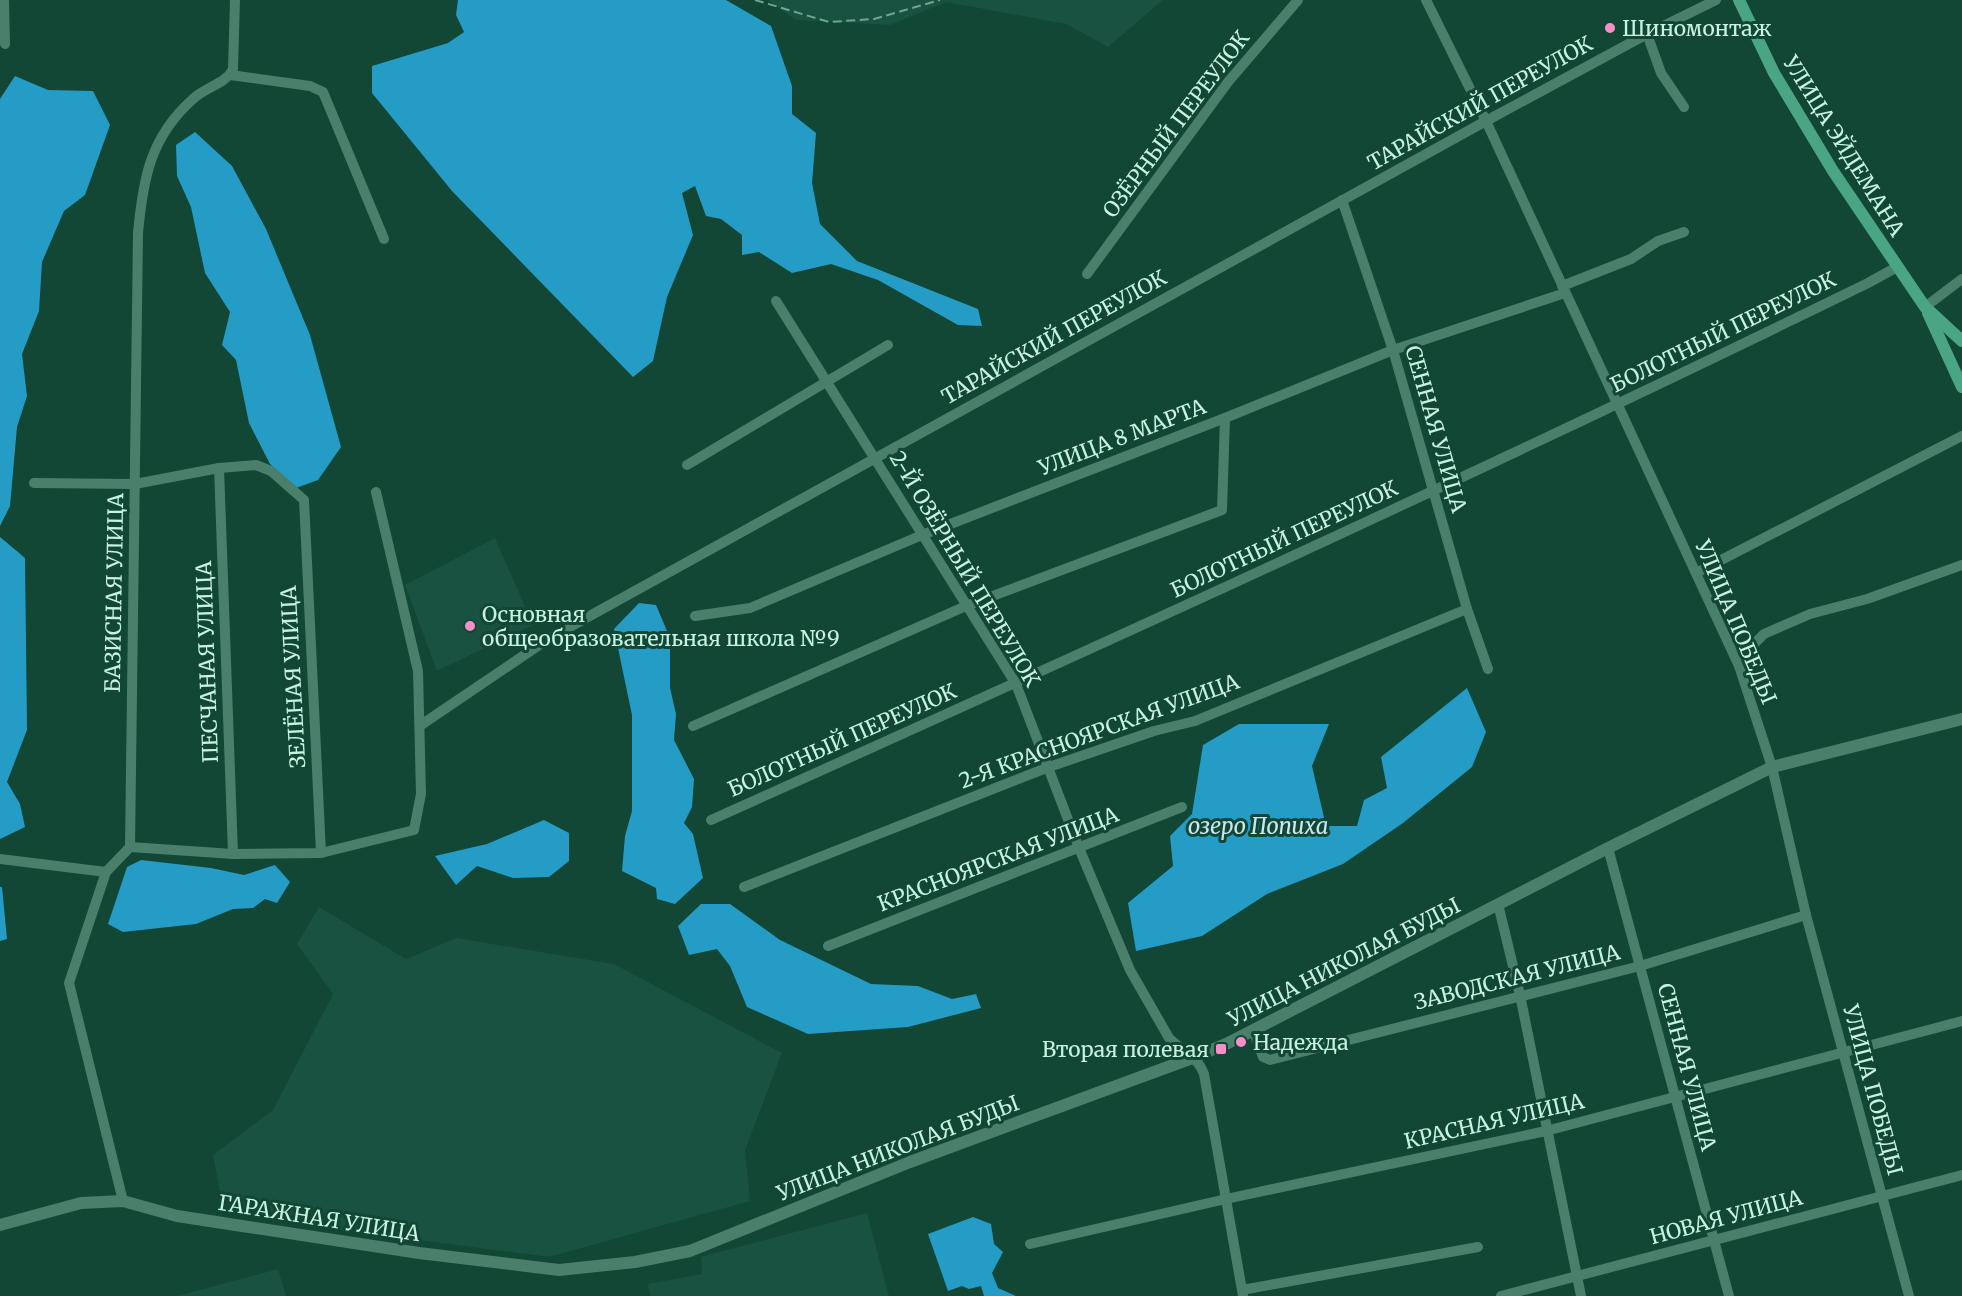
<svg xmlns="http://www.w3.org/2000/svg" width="1962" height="1296" font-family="Merriweather,serif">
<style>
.built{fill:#195240}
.water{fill:#249cc6}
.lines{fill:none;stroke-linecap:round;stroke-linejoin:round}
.minor{stroke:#4a7f6b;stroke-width:10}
.tertiary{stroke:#4a7f6b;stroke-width:12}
.secondary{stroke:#4aa585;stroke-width:12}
.rail{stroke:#72a290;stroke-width:2;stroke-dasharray:9 4.5;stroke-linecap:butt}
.poi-dot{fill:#fa8fc8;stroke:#124635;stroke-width:2}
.labels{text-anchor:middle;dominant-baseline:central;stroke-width:6;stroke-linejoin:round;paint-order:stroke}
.poi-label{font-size:21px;fill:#c8f3e1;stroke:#124635;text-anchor:start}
.street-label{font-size:21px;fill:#c8f3e1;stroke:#124635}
.water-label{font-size:22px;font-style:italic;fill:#cae7f4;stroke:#124635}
</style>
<rect width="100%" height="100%" fill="#124635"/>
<g class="built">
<polygon points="768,0 1163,0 1108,47 1066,24 946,2 890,25 796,20"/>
<polygon points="495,538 533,625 437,671 405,585"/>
<polygon points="319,907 406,959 456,938 614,964 782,1053 745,1150 750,1201 549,1257 275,1221 222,1203 213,1155 273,1110 333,994 297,944"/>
<polygon points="867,1213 889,1296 650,1296 648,1284 702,1274 701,1257"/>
<polygon points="278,1269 286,1296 177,1296"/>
</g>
<g class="water">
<polygon points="458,0 726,0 771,26 792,86 792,114 816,133 812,183 820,224 857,261 978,309 982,326 958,325 878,280 831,264 792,273 759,252 742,255 742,235 721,219 706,216 695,186 682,193 693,235 667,297 653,361 633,377 452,191 372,93 372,66 448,43 464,32 456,15"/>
<polygon points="15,76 48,90 93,91 110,125 85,195 64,211 42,262 39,311 22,354 27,396 17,427 10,506 0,526 0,99"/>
<polygon points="195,132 232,166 266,229 310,335 341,447 318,480 296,488 270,464 249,423 236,360 222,345 230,312 205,273 191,207 177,176 176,145"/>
<polygon points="0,537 25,558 27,730 7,782 20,804 25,827 0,839"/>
<polygon points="639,603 656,605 670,638 670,688 676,714 674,740 694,779 692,807 684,823 693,834 703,878 675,904 657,899 656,888 622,871 625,836 632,811 632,715 614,629"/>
<polygon points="1467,688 1486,732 1472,767 1403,823 1343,864 1267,894 1202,936 1136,951 1128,903 1173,866 1170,836 1192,814 1203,745 1239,724 1329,724 1312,766 1326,826 1357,826 1364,800 1387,788 1381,757"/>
<polygon points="544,820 569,833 569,861 549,877 513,878 477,866 456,885 435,856 487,844"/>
<polygon points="141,860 211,868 244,875 275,865 290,882 277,903 265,899 253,908 233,909 196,924 123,932 108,924 127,867"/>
<polygon points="0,887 2,887 7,939 0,941"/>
<polygon points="701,904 730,904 780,940 871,984 918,986 952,999 976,994 981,1008 908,1027 808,1034 747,1007 730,966 717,949 689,955 678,926"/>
<polygon points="973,1217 991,1224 994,1244 1003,1252 992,1273 998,1288 1016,1296 984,1296 981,1286 969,1289 962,1286 948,1291 928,1234"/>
</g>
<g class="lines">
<g class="minor">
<polyline points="4,0 5,44"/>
<polyline points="1426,0 1486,121 1739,666 1772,767 1806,915 1909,1296"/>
<polyline points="1647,34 1661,73 1684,107"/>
<polyline points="230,75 310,86 323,92 384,239"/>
<polyline points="1342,200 1393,350 1467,609 1488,669"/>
<polyline points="1087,274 1228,82 1298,0"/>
<polyline points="1562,286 1631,259 1658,241 1684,232"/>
<path d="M776 301 1016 684 1079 848 1130 970 1169 1038C1183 1052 1196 1054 1204 1074L1243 1296"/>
<polyline points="1925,307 1962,279"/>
<polyline points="687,465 888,345"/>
<polyline points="219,468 233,854"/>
<polyline points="34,483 135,484 219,468 256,465 271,471 304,500 321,853"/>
<polyline points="1696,573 1962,436"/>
<polyline points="695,616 750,608 922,535 1225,418 1393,350 1565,293"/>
<polyline points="1739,666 1750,648 1764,634 1810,614 1867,599 1962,565"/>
<polyline points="421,725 548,639 1486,121 1647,34 1716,0"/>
<polyline points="693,726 966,606 1222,510 1225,418"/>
<path d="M711 820C1099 646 1486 470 1868 283L1897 267"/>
<polyline points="130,847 233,854 321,853 414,830 421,794 418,671 376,492"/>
<polyline points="1608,848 1729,1296"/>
<polyline points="0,859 106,872"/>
<polyline points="744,887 1049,767 1154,731 1195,721 1467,609"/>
<polyline points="1498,904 1520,995 1581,1296"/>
<polyline points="828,946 1182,807"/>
<polyline points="1253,1030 1263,1057 1270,1060 1640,966 1806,915"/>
<path d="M123 1201 69 983 106 872 130 847 138 233C143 179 150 137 193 99 205 87 226 84 233 69L235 0"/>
<polyline points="1030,1244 1226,1199 1546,1131 1962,1021"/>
<polyline points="1242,1290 1478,1247"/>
<polyline points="1501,1296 1962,1175"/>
</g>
<polyline class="tertiary" points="0,1225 81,1203 123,1201 177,1216 419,1253 559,1270 635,1262 690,1251 910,1162 1195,1057 1228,1043 1608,848 1772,767 1962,719"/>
<g class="secondary">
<polyline points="1739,0 1774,73 1833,171 1925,307 1962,341"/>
<polyline points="1928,313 1962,387"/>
</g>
<polyline class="rail" points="755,0 829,22 874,19 940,0"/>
</g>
<g class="poi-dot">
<circle cx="1610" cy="28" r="6"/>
<circle cx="470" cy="626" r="6"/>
<circle cx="1241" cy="1042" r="6"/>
<rect x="1215" y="1043" width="12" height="12" rx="3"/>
</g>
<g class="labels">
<g class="poi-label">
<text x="1622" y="28">Шиномонтаж</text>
<text x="482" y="614">Основная<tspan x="482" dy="24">общеобразовательная школа №9</tspan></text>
<text x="1253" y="1042">Надежда</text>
<text x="1209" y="1049" text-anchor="end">Вторая полевая</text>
</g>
<g class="street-label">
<text transform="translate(1480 103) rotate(-29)">ТАРАЙСКИЙ ПЕРЕУЛОК</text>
<text transform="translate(1176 124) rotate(-53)">ОЗЁРНЫЙ ПЕРЕУЛОК</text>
<text transform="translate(1844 146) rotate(58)">УЛИЦА ЭЙДЕМАНА</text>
<text transform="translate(1723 332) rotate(-26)">БОЛОТНЫЙ ПЕРЕУЛОК</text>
<text transform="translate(1054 337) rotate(-29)">ТАРАЙСКИЙ ПЕРЕУЛОК</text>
<text transform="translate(1436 429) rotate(74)">СЕННАЯ УЛИЦА</text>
<text transform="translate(1122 437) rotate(-21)">УЛИЦА 8 МАРТА</text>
<text transform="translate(1284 539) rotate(-25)">БОЛОТНЫЙ ПЕРЕУЛОК</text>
<text transform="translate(965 569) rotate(59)">2-Й ОЗЁРНЫЙ ПЕРЕУЛОК</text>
<text transform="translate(114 593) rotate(-89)">БАЗИСНАЯ УЛИЦА</text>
<text transform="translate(1736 622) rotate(67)">УЛИЦА ПОБЕДЫ</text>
<text transform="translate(207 662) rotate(-92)">ПЕСЧАНАЯ УЛИЦА</text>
<text transform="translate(293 677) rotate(-93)">ЗЕЛЁНАЯ УЛИЦА</text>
<text transform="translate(1099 731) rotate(-20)">2-Я КРАСНОЯРСКАЯ УЛИЦА</text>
<text transform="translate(842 740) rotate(-24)">БОЛОТНЫЙ ПЕРЕУЛОК</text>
<text transform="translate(998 859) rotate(-21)">КРАСНОЯРСКАЯ УЛИЦА</text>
<text transform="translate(1344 962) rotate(-27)">УЛИЦА НИКОЛАЯ БУДЫ</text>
<text transform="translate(1517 977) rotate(-14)">ЗАВОДСКАЯ УЛИЦА</text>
<text transform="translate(1687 1067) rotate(75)">СЕННАЯ УЛИЦА</text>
<text transform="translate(1873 1090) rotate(75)">УЛИЦА ПОБЕДЫ</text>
<text transform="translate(1494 1121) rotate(-13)">КРАСНАЯ УЛИЦА</text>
<text transform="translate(898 1148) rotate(-21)">УЛИЦА НИКОЛАЯ БУДЫ</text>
<text transform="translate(1726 1217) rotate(-15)">НОВАЯ УЛИЦА</text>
<text transform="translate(319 1218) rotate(9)">ГАРАЖНАЯ УЛИЦА</text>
</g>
<g class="water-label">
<text x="1258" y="826">озеро Попиха</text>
</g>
</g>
</svg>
